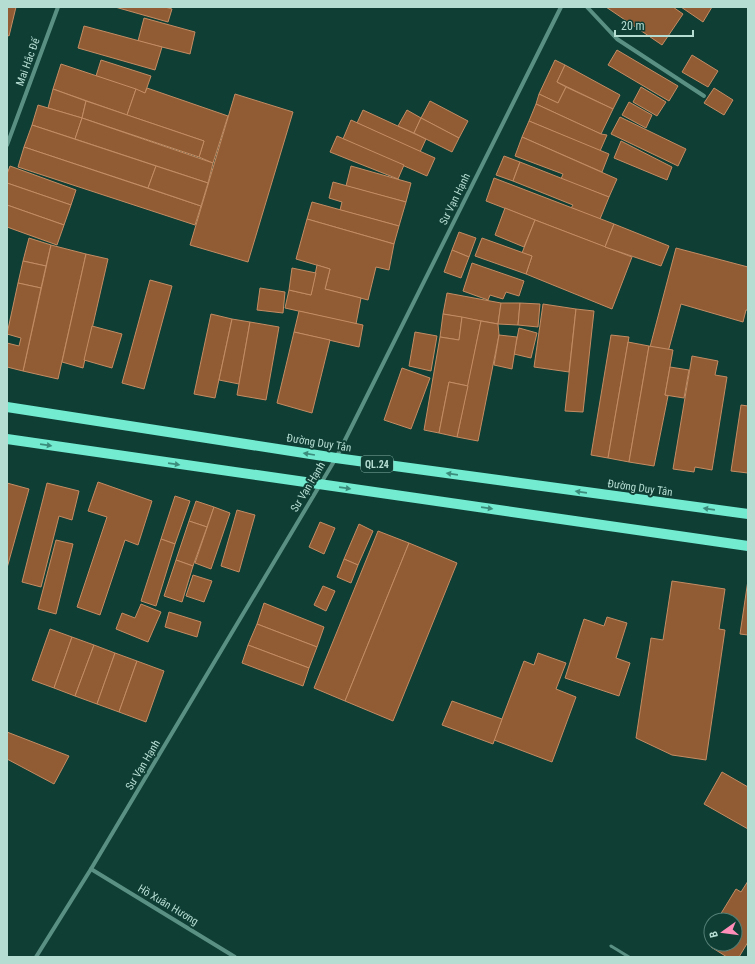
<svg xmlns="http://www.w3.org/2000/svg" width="755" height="964" font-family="'Roboto Condensed',sans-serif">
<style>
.building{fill:#915c34;stroke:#c48c63}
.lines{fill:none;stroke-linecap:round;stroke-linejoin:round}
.lane{stroke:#5a9083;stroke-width:3}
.street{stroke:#5a9083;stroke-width:4}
.primary{stroke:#72ebd0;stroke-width:10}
.oneway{fill:#3c8c7b}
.labels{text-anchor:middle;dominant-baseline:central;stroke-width:4;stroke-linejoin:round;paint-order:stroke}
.shield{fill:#0f3e35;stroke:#84ada3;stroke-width:1}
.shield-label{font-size:10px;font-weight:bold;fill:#b6ddd2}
.street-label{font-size:11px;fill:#b6ddd2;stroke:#0f3e35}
</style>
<rect width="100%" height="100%" fill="#0f3e35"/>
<g class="building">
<polygon points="7,7 16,7 9,36 7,35"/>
<polygon points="115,7 165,7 172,9 168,22"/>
<polygon points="606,7 673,7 683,14 662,45"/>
<polygon points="681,7 712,7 703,22"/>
<polygon points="144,18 195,32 190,54 138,41"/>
<polygon points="84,26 162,47 155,70 78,48"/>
<polygon points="617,50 678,86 669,101 608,65"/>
<polygon points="692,55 718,71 708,87 682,72"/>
<polygon points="101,60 151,76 145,93 96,76"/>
<polygon points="555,60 565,65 557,82 566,87 558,103 539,94"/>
<polygon points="61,64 136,89 127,115 53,89"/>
<polygon points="565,65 620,95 613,109 557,82"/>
<polygon points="566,87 613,109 601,134 536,104 539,94 558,103"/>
<polygon points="641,87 666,102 657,116 633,102"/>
<polygon points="147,88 228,116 213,163 199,157 204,141 127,115 136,89 145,93"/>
<polygon points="714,88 733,100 724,115 704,103"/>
<polygon points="53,89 86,101 82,118 48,108"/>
<polygon points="235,94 293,112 248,262 190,245"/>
<polygon points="86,101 204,141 199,157 82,118"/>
<polygon points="430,101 468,121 459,138 421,118"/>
<polygon points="629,102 652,115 646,128 622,115"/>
<polygon points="536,104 601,134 607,135 600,151 529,121"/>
<polygon points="38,105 82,118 75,139 32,125"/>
<polygon points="363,110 426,139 420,152 357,123"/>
<polygon points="407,110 421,118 414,133 398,126"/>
<polygon points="620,117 686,149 678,166 611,134"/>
<polygon points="82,118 213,163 208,183 75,139"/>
<polygon points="421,118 459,138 452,152 414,133"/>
<polygon points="351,120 435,158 427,176 343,139"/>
<polygon points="529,121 609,154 602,172 522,137"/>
<polygon points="32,125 156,166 148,188 24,147"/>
<polygon points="337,136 404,165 398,179 330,152"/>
<polygon points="522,137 617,179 609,197 561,179 563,174 515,156"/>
<polygon points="621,141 672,167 667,180 614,158"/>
<polygon points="24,147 201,206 195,225 18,167"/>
<polygon points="504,156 520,162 513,181 496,175"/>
<polygon points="520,162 609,197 600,219 571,208 573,205 513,181"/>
<polygon points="10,166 76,190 71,205 7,183 7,174"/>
<polygon points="156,166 208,183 201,206 148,188"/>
<polygon points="351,166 411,183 406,202 346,186"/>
<polygon points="494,178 614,224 605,247 486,201"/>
<polygon points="333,182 406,202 399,226 340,210 342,202 329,198"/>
<polygon points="7,183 71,205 64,225 7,205"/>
<polygon points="312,202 399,226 394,244 307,219"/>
<polygon points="7,205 64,225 57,245 7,227"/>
<polygon points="505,208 535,220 524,247 495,235"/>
<polygon points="307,219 394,244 389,270 376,267 368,300 325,289 330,269 296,259"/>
<polygon points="535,220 632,257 612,309 526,274 532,256 522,253"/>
<polygon points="614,224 669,246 661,266 605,247"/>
<polygon points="459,232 476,238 469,257 452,250"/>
<polygon points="29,238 51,245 46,266 23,261"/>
<polygon points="482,238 532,256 526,274 475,256"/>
<polygon points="51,245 86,254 58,379 23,371"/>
<polygon points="676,248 748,267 748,310 746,310 743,322 681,304 668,352 650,347"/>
<polygon points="452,250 469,257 461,278 444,272"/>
<polygon points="86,254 108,259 83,368 62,362"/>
<polygon points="23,261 46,266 41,288 18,283"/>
<polygon points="472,263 524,281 519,296 506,292 503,299 490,295 488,300 463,291"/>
<polygon points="317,265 330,269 325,289 361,298 356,324 285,308 289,290 311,295"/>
<polygon points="292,268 316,273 311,295 289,290"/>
<polygon points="150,280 172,286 144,389 122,383"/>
<polygon points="18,283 41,288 23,371 7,367 7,343 19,346 21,338 7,334"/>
<polygon points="260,288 285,292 283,313 257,310"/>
<polygon points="447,293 501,303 498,324 443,314"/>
<polygon points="501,303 520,303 518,325 498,324"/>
<polygon points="520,303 540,304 538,327 518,325"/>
<polygon points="543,304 576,309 569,372 534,367"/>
<polygon points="576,309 594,311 583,412 565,411"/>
<polygon points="299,311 363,325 359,347 294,332"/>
<polygon points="211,314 232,319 215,398 194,394"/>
<polygon points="443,314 462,317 459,340 440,337"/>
<polygon points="462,317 481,321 468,386 449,382 439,433 424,430 440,337 459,340"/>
<polygon points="232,319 250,322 239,384 219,380"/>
<polygon points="481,321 498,324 499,335 478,441 457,437"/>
<polygon points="250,322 279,327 266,400 237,395"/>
<polygon points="92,326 122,334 112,368 84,360"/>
<polygon points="519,328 537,333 531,358 514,354"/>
<polygon points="294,332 330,340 312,413 277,403"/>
<polygon points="415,332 437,336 431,371 409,366"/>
<polygon points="499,335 517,337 512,369 494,365"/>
<polygon points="611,335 629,337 608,458 591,455"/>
<polygon points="628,342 649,346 629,462 608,458"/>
<polygon points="649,346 673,350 665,395 668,396 654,466 629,462"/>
<polygon points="692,356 718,361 715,375 727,377 712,470 695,467 694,472 673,469"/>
<polygon points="670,367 689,370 684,398 665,395"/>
<polygon points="402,368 430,378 411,429 384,420"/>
<polygon points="449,382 468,386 457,437 439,433"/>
<polygon points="741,405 748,406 748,473 731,471"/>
<polygon points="98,482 152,501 138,545 125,540 100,615 77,607 107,517 88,511"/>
<polygon points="7,483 29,489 7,568"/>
<polygon points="47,483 79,491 72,520 59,516 41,587 22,582"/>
<polygon points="175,496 190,501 175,544 161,539"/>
<polygon points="196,501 214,507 207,527 189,521"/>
<polygon points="214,507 230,513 211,569 195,563"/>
<polygon points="237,510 255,515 239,572 221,566"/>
<polygon points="189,521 207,527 193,566 176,560"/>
<polygon points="320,522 335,528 324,554 309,547"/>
<polygon points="359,524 373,531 358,565 344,559"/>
<polygon points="378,531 409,543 345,701 314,688"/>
<polygon points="161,539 175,544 156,606 141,601"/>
<polygon points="56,540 73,544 56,614 38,609"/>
<polygon points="409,543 457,563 393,721 345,701"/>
<polygon points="344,559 358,565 351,583 337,577"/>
<polygon points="176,560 193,566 182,602 164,596"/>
<polygon points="193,575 212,581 204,602 186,596"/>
<polygon points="748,580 748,635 740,634"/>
<polygon points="672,581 725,589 719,629 725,630 706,760 672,755 636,738 651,638 663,640"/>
<polygon points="323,586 335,591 326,611 314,605"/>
<polygon points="264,603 324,627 317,647 257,624"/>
<polygon points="141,604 161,612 148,642 116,629 122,613 135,618"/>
<polygon points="169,612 201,622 197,637 165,627"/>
<polygon points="607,617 627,623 616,658 630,663 619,696 565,678 584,619 604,626"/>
<polygon points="257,624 317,647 309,668 248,645"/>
<polygon points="50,629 72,637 54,688 32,680"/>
<polygon points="72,637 94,645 75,696 54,688"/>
<polygon points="94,645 115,653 97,704 75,696"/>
<polygon points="248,645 309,668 303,686 242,663"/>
<polygon points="115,653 137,661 119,712 97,704"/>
<polygon points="538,653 566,663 556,689 576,697 552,762 494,740 524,661 534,665"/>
<polygon points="137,661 164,671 146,722 119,712"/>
<polygon points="452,701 502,719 493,744 442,725"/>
<polygon points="7,732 69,756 54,784 7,759"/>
<polygon points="722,772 748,787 748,829 704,804"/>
<polygon points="748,881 748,942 739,957 727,957 711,947 713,944 735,944 735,920 717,920 736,889 741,892"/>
</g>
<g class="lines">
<polyline class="lane" points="611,946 629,957"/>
<g class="street">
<polyline points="587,7 617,39 704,96"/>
<polyline points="7,145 58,7"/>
<polyline points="91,869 235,957"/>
<polyline points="36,957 91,869 336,458 561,7"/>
</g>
<g class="primary">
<polyline points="7,407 336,458 748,514"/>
<polyline points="7,439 748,546"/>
</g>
</g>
<defs><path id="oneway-solid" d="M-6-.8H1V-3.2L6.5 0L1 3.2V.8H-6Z"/></defs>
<g class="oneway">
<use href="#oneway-solid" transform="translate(46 445) rotate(8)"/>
<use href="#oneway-solid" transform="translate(309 454) rotate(-171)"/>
<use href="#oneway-solid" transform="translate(174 464) rotate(8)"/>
<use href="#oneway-solid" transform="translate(452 474) rotate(-172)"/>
<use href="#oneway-solid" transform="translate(345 488) rotate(8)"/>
<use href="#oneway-solid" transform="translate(581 492) rotate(-172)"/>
<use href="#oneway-solid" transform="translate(487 508) rotate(8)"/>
<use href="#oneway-solid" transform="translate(709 509) rotate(-172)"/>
</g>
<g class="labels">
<rect class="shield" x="361" y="456" width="32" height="16" rx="3"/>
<g class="shield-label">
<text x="377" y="464">QL.24</text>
</g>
<g class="street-label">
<text transform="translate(28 62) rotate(-70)">Mai Hắc Đế</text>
<text transform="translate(455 199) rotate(-64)">Sư Vạn Hạnh</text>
<text transform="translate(319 443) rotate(9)">Đường Duy Tân</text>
<text transform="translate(308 487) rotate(-59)">Sư Vạn Hạnh</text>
<text transform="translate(640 488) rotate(8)">Đường Duy Tân</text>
<text transform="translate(143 765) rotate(-59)">Sư Vạn Hạnh</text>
<text transform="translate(168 905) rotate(31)">Hồ Xuân Hương</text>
</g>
</g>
<rect width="755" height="964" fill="none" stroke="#b6ddd2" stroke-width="16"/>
<g transform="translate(723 932) rotate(256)"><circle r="19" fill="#0f3e35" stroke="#527e74"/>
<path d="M0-3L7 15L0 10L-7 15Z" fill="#ff8eb9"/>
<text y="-6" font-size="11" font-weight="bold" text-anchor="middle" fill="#b6ddd2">B</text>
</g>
<path d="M615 30v6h78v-6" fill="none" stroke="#b6ddd2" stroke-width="2"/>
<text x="621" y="30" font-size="12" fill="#b6ddd2" stroke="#0f3e35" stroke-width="3" paint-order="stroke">20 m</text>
</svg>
